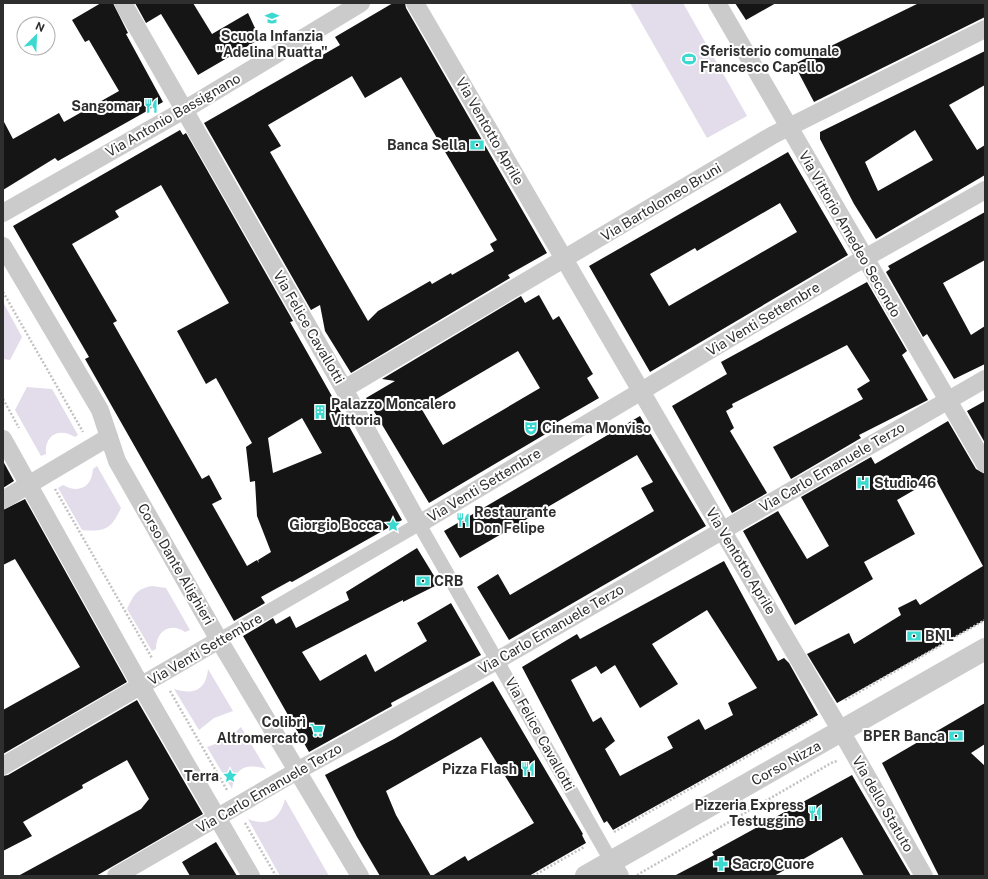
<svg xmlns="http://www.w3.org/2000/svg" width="988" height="879" font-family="'Public Sans',sans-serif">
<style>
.green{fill:#e3dcea}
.building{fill:#151515;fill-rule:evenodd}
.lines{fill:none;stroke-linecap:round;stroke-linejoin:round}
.path{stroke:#c2c2c2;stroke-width:2.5;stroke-dasharray:2 2;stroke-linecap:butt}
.pedestrian{stroke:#cbcbcb;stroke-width:14}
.minor{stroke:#cbcbcb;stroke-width:18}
.tertiary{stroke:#cbcbcb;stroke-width:22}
.labels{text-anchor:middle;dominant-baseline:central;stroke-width:4;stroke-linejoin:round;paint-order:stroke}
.poi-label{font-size:14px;font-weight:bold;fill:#2e2e2e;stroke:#fff;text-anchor:start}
.street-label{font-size:14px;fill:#2e2e2e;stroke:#fff}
</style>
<rect width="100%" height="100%" fill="#fff"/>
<g class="green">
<polygon points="630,3 683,3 747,116 707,138"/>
<polygon points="3,302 22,337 10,360 3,359"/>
<path d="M27 387 52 389 78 435 75 437C59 427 44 435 46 454L41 456 15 410Z"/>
<path d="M97 466 121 508C111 529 106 532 82 530L58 488 63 485C79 494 92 487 93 469Z"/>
<path d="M152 586 166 588 190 630 185 632C170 622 156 631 156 649L152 651 127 609C134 595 136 589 152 586Z"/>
<path d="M208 669 233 711 214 718 199 730 174 689C193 695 206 691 208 669Z"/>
<path d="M241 727 266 769C246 763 235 767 232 789L207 747 226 740Z"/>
<path d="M285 799 329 876H280L248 819C268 827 280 819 285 799Z"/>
</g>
<g class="building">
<polygon points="101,3 113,3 128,33 126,34 163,102 58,161 55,158 3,190 3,120 13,139 59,113 64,122 119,91 89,40 85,42 72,20"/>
<polygon points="135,3 193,3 212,34 248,13 260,39 198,75 161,14 146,23"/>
<path d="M393 3H405L406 8 547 253 508 275 510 278 351 373 325 331 320 305 311 310 204 123 340 45 335 37ZM352 76 365 98 401 77 497 240 490 244 494 251 452 275 451 273 432 284 430 281 378 311 368 321 270 152 281 146 268 125Z"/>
<polygon points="735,3 776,3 746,20"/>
<polygon points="919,3 985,3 985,17 814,102 794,64"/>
<path d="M985 51V85L949 105 977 150 985 145V175L876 239 854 204 820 139V132ZM915 130 933 160 878 191 865 162Z"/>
<path d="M180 130 183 135 186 133 293 321 290 322 402 520 292 582 290 581 261 597 265 603 234 621 85 359 89 357 13 226ZM161 185 229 303 177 331 206 384 216 378 252 443 246 447 250 482 255 481 257 516 271 552 258 560 259 563 257 560 247 566 212 504 222 499 209 475 202 479 113 323 117 321 72 244 119 217 115 211ZM302 418 322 453 273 473 268 438Z"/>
<path d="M788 152 848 255 650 372 589 266ZM780 203 797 232 669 306 650 274 695 248 697 251Z"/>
<polygon points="985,212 985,260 943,283 971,335 985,326 985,364 954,379 927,334 923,337 886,272 890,269 888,266"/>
<polygon points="867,282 907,351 902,355 928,400 859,435 861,438 791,479 773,447 863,399 857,389 870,381 847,345 732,404 733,407 726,411 734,428 730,431 767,493 732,513 672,406 727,374 721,362"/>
<path d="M539 295 553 320 559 316 593 374 587 378 599 398 547 428 549 432 429 503 366 398 395 381 382 379 521 296 525 303ZM518 351 540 388 443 445 421 408Z"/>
<polygon points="985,401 985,443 967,411"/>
<polygon points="640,416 706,526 509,640 477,587 498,574 510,595 654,511 641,488 653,482 637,455 460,558 444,531"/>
<polygon points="948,421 976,469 985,474 985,620 837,703 807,654 849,633 854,644 901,615 898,608 916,599 920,605 983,566 935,478 897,500 915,534 864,562 873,579 795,625 743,531 778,511 807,559 829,546 801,497 871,457 875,464"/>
<polygon points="3,461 14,481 3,488"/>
<polygon points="25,499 127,682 3,754 3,710 80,667 15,559 3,565 3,510"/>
<polygon points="417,548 439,584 403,602 403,600 302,652 320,681 366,654 375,672 427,641 417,623 451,603 481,655 391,703 392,706 309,752 243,636 273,618 276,624 290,616 296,628 349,600 346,592"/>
<path d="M724 561 778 661 784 658 789 663 818 715 613 830 607 821 604 823 522 667 577 634 580 639ZM707 610 757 688 728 703 733 715 705 730 699 719 667 737 673 748 620 776 605 749 615 741 601 717 593 722 571 680 596 666 601 674 615 665 640 708 678 684 652 644Z"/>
<polygon points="493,681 583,834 582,835 586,843 529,876 432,876 465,856 468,861 534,823 481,737 386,791 396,815 431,876 380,876 357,837 325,775 394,739"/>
<polygon points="137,700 203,814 96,876 18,876 141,809 149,799 127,760 82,785 83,788 23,822 32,836 3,851 3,776 8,775"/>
<polygon points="985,703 985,744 971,753 985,766 985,876 939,876 882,763"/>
<polygon points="852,775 911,876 864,876 842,837 774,876 674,876 714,855 712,852"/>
<polygon points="216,842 237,876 190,876 182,862"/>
</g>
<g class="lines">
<g class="path">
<polyline points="3,292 83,432"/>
<polyline points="3,399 19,428"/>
<polyline points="55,489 152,658"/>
<polyline points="170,691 227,790"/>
<polyline points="845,700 985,620"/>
<polyline points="245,823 276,876"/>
<polyline points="614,832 813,719"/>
<polyline points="637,875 833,762 838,761"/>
<polyline points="533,876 584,847"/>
</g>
<polyline class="pedestrian" points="219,640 419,524 611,861"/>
<g class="minor">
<polyline points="123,3 344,389 419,524 849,267 985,190"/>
<polyline points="415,3 722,530 841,731 924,876"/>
<polyline points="717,3 985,464"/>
<polyline points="3,213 184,110 361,3"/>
<polyline points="3,246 100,410 117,461 219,640 360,876"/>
<polyline points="344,389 773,135 985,29"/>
<polyline points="3,439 141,686 251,876"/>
<polyline points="3,500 109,437"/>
<polyline points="3,766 219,640"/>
<polyline points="611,861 620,876"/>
<polyline points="116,876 297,771 498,660 985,379"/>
</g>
<polyline class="tertiary" points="586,876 985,649"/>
</g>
<defs>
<symbol id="school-bare" viewBox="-9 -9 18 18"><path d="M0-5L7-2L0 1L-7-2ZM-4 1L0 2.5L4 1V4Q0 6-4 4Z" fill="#3bd9d0" stroke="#fff" stroke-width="2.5" paint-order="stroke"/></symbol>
<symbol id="stadium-bare" viewBox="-9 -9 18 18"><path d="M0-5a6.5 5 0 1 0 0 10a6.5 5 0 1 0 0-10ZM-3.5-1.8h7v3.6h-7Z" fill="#3bd9d0" stroke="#fff" stroke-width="2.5" paint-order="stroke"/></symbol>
<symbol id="restaurant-bare" viewBox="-9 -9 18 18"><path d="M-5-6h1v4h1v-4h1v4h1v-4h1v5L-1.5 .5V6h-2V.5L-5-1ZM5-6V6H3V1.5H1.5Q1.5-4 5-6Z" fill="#3bd9d0" stroke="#fff" stroke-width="2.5" paint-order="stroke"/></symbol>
<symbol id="bank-bare" viewBox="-9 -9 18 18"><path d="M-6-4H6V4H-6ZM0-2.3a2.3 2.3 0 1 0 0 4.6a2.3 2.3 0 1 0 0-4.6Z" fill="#3bd9d0" stroke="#fff" stroke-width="2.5" paint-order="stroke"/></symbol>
<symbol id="building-bare" viewBox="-9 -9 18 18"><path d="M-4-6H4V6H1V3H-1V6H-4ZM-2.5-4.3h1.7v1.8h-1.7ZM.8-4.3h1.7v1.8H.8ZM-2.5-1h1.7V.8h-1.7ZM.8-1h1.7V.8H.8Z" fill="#3bd9d0" stroke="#fff" stroke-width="2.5" paint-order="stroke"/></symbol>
<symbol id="theatre-bare" viewBox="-9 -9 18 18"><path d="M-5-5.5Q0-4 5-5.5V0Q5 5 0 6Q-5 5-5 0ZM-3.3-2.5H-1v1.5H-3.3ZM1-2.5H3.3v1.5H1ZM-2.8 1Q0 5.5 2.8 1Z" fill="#3bd9d0" stroke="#fff" stroke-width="2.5" paint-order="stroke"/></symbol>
<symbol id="hospital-bare" viewBox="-9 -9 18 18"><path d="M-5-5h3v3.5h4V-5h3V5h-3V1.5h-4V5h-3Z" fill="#3bd9d0" stroke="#fff" stroke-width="2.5" paint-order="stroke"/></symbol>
<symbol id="sight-bare" viewBox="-9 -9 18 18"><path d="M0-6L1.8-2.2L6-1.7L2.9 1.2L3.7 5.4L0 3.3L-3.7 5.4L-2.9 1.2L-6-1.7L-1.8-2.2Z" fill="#3bd9d0" stroke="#fff" stroke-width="2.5" paint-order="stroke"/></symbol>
<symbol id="supermarket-bare" viewBox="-9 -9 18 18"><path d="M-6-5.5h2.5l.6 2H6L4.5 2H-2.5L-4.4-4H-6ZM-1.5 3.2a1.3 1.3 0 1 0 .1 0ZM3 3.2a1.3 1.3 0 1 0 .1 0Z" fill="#3bd9d0" stroke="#fff" stroke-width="2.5" paint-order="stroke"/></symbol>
<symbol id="pharmacy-bare" viewBox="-9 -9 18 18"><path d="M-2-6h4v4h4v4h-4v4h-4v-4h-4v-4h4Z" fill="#3bd9d0" stroke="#fff" stroke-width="2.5" paint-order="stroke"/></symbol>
</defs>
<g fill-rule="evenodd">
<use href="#school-bare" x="262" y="8" width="20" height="20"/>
<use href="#stadium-bare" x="679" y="49" width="20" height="20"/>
<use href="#restaurant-bare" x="141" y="96" width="20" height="20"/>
<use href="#bank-bare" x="467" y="135" width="20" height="20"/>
<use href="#building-bare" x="310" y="402" width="20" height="20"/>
<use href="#theatre-bare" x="521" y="418" width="20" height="20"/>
<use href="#hospital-bare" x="853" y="473" width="20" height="20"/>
<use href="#restaurant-bare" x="453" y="510" width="20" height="20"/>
<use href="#sight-bare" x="383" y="515" width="20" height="20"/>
<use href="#bank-bare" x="413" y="571" width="20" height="20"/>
<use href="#bank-bare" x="904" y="626" width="20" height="20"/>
<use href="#supermarket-bare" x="307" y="720" width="20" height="20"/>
<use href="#bank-bare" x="946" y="726" width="20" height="20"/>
<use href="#restaurant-bare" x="518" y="759" width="20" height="20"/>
<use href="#sight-bare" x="220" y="766" width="20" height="20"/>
<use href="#restaurant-bare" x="805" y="803" width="20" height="20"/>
<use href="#pharmacy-bare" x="711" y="854" width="20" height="20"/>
</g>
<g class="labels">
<g class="poi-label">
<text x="272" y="36" text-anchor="middle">Scuola Infanzia<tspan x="272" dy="16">"Adelina Ruatta"</tspan></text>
<text x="700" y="51">Sferisterio comunale<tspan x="700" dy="16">Francesco Capello</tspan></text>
<text x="140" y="106" text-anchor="end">Sangomar</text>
<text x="466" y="145" text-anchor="end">Banca Sella</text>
<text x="331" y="404">Palazzo Moncalero<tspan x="331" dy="16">Vittoria</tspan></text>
<text x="542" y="428">Cinema Monviso</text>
<text x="874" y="483">Studio46</text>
<text x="474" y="512">Restaurante<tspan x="474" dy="16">Don Felipe</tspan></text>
<text x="382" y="525" text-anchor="end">Giorgio Bocca</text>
<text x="434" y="581">CRB</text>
<text x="925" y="636">BNL</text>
<text x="306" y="722" text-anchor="end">Colibrì<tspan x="306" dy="16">Altromercato</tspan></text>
<text x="945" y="736" text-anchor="end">BPER Banca</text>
<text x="517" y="769" text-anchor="end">Pizza Flash</text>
<text x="219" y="776" text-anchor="end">Terra</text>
<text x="804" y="805" text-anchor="end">Pizzeria Express<tspan x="804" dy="16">Testuggine</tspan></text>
<text x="732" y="864">Sacro Cuore</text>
</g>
<g class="street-label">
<text transform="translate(173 115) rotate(-30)">Via Antonio Bassignano</text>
<text transform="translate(490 131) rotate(60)">Via Ventotto Aprile</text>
<text transform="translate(661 202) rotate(-31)">Via Bartolomeo Bruni</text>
<text transform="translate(850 234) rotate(60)">Via Vittorio Amedeo Secondo</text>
<text transform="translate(763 319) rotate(-31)">Via Venti Settembre</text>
<text transform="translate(309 327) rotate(60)">Via Felice Cavallotti</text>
<text transform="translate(832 467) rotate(-30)">Via Carlo Emanuele Terzo</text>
<text transform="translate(484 485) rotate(-31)">Via Venti Settembre</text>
<text transform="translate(741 561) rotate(59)">Via Ventotto Aprile</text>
<text transform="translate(176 564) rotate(60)">Corso Dante Alighieri</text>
<text transform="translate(551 629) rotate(-30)">Via Carlo Emanuele Terzo</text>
<text transform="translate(205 649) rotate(-30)">Via Venti Settembre</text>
<text transform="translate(540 734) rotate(61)">Via Felice Cavallotti</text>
<text transform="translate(786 763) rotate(-29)">Corso Nizza</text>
<text transform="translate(269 788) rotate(-30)">Via Carlo Emanuele Terzo</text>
<text transform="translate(883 804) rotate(60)">Via dello Statuto</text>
</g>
</g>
<rect width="988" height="879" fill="none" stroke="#2e2e2e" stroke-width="8"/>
<g transform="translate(36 36) rotate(24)"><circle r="19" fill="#ffffff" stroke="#ababab"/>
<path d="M0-3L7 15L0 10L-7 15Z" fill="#3bd9d0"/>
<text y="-6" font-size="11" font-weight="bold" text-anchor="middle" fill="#2e2e2e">N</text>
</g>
</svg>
